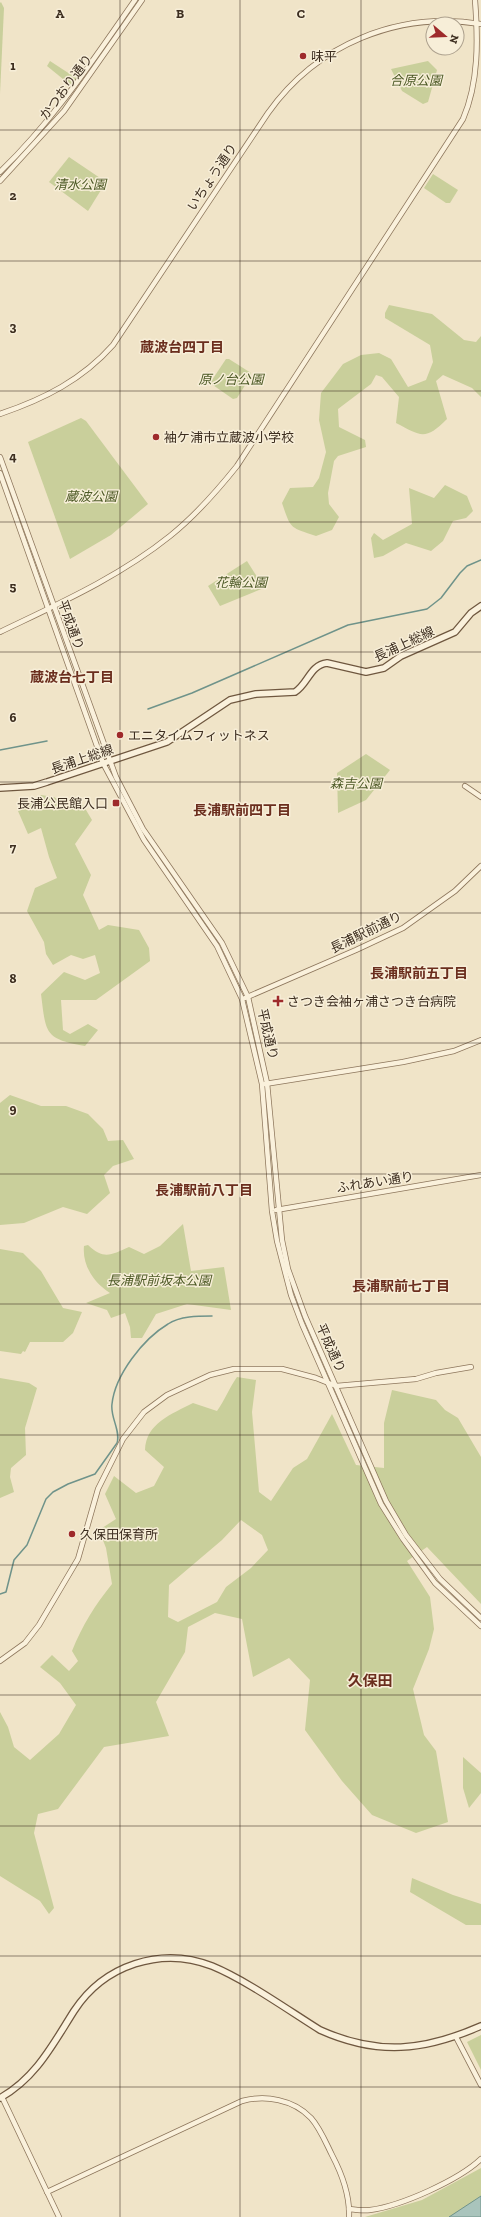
<svg xmlns="http://www.w3.org/2000/svg" width="481" height="2217" font-family="'Zilla Slab','Noto Sans JP',serif">
<style>
.green{fill:#c9cf9b;fill-rule:evenodd}
.water{fill:#a9c4bc;stroke:#6f938a}
.lines{fill:none;stroke-linecap:round;stroke-linejoin:round}
.stream{stroke:#6f938a;stroke-width:1.5}
.tertiary-casing{stroke:#8d765c;stroke-width:6}
.secondary-casing{stroke:#6f573f;stroke-width:8}
.tertiary{stroke:#faf1dc;stroke-width:4.5}
.secondary{stroke:#faf1dc;stroke-width:5.5}
.grid{fill:none;stroke:#3d2e20;stroke-width:1;stroke-opacity:0.55}
.poi-dot{fill:#9e2a2b;stroke:#f7eed8;stroke-width:1.5}
.labels{text-anchor:middle;dominant-baseline:central;stroke-width:3;stroke-linejoin:round;paint-order:stroke}
.poi-label{font-size:13px;fill:#3d2e20;stroke:#f7eed8;text-anchor:start}
.park-label{font-size:13px;font-style:italic;fill:#4d5a26;stroke:#f7eed8}
.street-label{font-size:13px;fill:#3d2e20;stroke:#f7eed8}
.neighbourhood-label{font-size:14px;font-weight:bold;fill:#6b2e1e;stroke:#f7eed8}
.quarter-label{font-size:15px;font-weight:bold;fill:#6b2e1e;stroke:#f7eed8}
.grid-label{font-size:13px;text-anchor:middle;font-weight:bold;fill:#3d2e20;stroke:#f7eed8;stroke-width:3;stroke-linejoin:round;paint-order:stroke}
</style>
<rect width="100%" height="100%" fill="#f0e4c8"/>
<g class="green">
<polygon points="1,2 4,8 0,94 0,3"/>
<polygon points="50,61 79,80 74,88 47,66"/>
<polygon points="428,61 437,70 428,102 423,104 402,91 391,69"/>
<polygon points="69,157 106,182 88,211 49,182"/>
<polygon points="433,174 458,190 450,203 446,203 424,188"/>
<path d="M389 305 432 314 464 340 476 342 481 336V397L472 388 443 375 436 381 447 419C425 441 421 436 396 423L399 397 382 377 376 375 371 384 338 409 339 427 365 440 366 447 338 456 334 461 328 493 329 504 339 517 332 530 316 536C289 527 291 529 282 503L290 488 313 487 319 478 326 452 319 420 321 393 343 364 361 355 379 353 391 359 408 387 426 380 433 362 430 345 385 318V313Z"/>
<polygon points="226,359 229,359 251,373 251,376 237,398 233,399 210,383"/>
<polygon points="81,418 86,421 148,504 111,535 70,559 28,442"/>
<polygon points="445,485 467,496 473,511 466,518 453,521 443,541 431,551 406,543 383,556 374,558 371,538 374,533 383,540 412,524 409,488 434,498"/>
<polygon points="247,561 264,588 220,606 208,586"/>
<polygon points="366,754 390,770 366,800 338,813 337,773"/>
<path d="M41 795 54 797 68 806 73 802 83 805 92 820 75 844 91 875 83 895 99 930 108 925 139 930 149 948 150 961 96 1000H61L63 1030 70 1034 88 1024 98 1030 85 1046C44 1039 46 1033 41 994L64 972 85 980 100 973 95 955 83 959 71 955 53 965 46 954 44 942 27 911 35 888 57 878 49 857 41 828 28 834 18 811Z"/>
<polygon points="10,1095 41,1106 66,1106 88,1114 103,1129 108,1141 123,1140 134,1159 113,1166 104,1175 110,1193 87,1214 63,1207 24,1223 0,1225 0,1103"/>
<path d="M183 1224 191 1271 224 1267 231 1310 187 1304 156 1314 142 1338H131L130 1327 125 1313 111 1318 107 1310 86 1303 110 1293C94 1283 82 1265 84 1246L88 1245C104 1260 111 1255 129 1247L144 1254 160 1246Z"/>
<polygon points="0,1249 23,1253 41,1271 63,1308 82,1312 73,1333 63,1342 30,1342 25,1352 23,1351 21,1354 0,1351"/>
<path d="M237 1377 256 1380 252 1412 259 1492 271 1501 293 1468 307 1459 332 1414 356 1465 384 1468V1423L392 1390 436 1400 445 1410 458 1418 481 1457V1604L427 1547 407 1561 430 1597 434 1629 429 1649 413 1689 424 1735 436 1751 448 1822 416 1833 372 1815 342 1781 305 1730 310 1680 289 1658 253 1677 242 1619 215 1613 188 1627 185 1652 156 1702 169 1736 104 1747 58 1809 38 1814 34 1833 54 1908 49 1914 40 1901 0 1876V1712L8 1727 14 1747 30 1760 59 1734 76 1705 60 1683 40 1667 52 1655 69 1671 78 1661 72 1651C82 1626 95 1605 112 1584L106 1548 99 1530 116 1519 105 1494 114 1476 136 1493 154 1486 164 1467 145 1450C146 1423 172 1414 193 1403L217 1411C225 1400 229 1388 237 1377ZM241 1520 262 1535 268 1550 251 1568 226 1587 217 1602 178 1622 168 1617 169 1585 222 1540Z"/>
<polygon points="0,1378 29,1383 37,1388 25,1428 26,1455 11,1468 10,1477 14,1492 0,1498"/>
<polygon points="463,1757 481,1773 481,1793 469,1808 463,1788"/>
<polygon points="412,1878 453,1895 481,1904 481,1925 466,1925 410,1892"/>
<polygon points="481,2035 481,2070 467,2042"/>
<polygon points="481,2168 481,2217 365,2217 422,2200"/>
</g>
<polygon class="water" points="481,2196 481,2217 449,2217"/>
<g class="lines">
<g class="stream">
<polyline points="148,709 192,693 348,625 427,609 441,598 460,573 467,566 481,560"/>
<polyline points="0,750 47,741"/>
<path d="M0 1594 6 1592 14 1560 27 1545 46 1499 53 1492 68 1484 95 1474 117 1443C121 1431 110 1417 112 1404 115 1375 143 1339 168 1324 180 1316 198 1316 212 1316"/>
</g>
<defs>
<g id="tertiary">
<path d="M0 172C53 121 93 60 135 0"/>
<polyline points="0,181 64,111 142,0"/>
<path d="M0 414C44 399 82 380 113 345L268 113C317 44 398 11 481 24"/>
<polyline points="0,457 116,777 143,829 222,943 248,997 267,1083 282,1240 288,1269 305,1316 386,1501 406,1535 440,1579 481,1618"/>
<polyline points="0,473 103,763 144,840 217,946 242,999 262,1084 272,1211 277,1241 291,1295 302,1324 381,1504 403,1539 435,1583 481,1626"/>
<path d="M0 632C58 604 119 577 170 536 195 516 217 491 237 466L463 119C479 82 478 39 475 0"/>
<polyline points="465,786 481,797"/>
<polyline points="245,998 356,950 403,928 455,891 481,866"/>
<polyline points="265,1084 403,1062 454,1051 481,1040"/>
<polyline points="276,1210 481,1175"/>
<polyline points="0,1661 25,1643 39,1625 78,1559 98,1489 123,1439 144,1412 167,1395 210,1375 234,1369 282,1369 316,1378 336,1386 416,1379 436,1373 471,1367"/>
<polyline points="456,2037 481,2085"/>
<polyline points="2,2097 59,2217"/>
<path d="M47 2192 242 2101C265 2095 293 2099 311 2118 320 2128 326 2143 332 2155 342 2174 350 2196 349 2217"/>
<path d="M349 2209C356 2210 364 2211 370 2210 401 2206 459 2180 481 2159"/>
</g>
<g id="secondary">
<path d="M0 788 34 786 47 782 167 742 230 700 256 694 295 692C308 684 310 665 327 663L366 672 384 668 401 656 455 632 471 613 481 606"/>
<path d="M0 2098C36 2078 53 2044 74 2011 104 1965 161 1946 212 1966 246 1980 288 2010 320 2030 378 2056 424 2051 481 2026"/>
</g>
</defs>
<use href="#tertiary" class="tertiary-casing"/>
<use href="#secondary" class="secondary-casing"/>
<use href="#tertiary" class="tertiary"/>
<use href="#secondary" class="secondary"/>
</g>
<path class="grid" d="M120 0V2217M240 0V2217M361 0V2217M0 130H481M0 261H481M0 391H481M0 522H481M0 652H481M0 782H481M0 913H481M0 1043H481M0 1174H481M0 1304H481M0 1435H481M0 1565H481M0 1695H481M0 1826H481M0 1956H481M0 2087H481"/>
<g class="poi-dot">
<circle cx="303" cy="56" r="4"/>
<circle cx="156" cy="437" r="4"/>
<circle cx="120" cy="735" r="4"/>
<rect x="112" y="799" width="8" height="8" rx="2"/>
<path d="M276 995h4v4h4v4h-4v4h-4v-4h-4v-4h4z"/>
<circle cx="72" cy="1534" r="4"/>
</g>
<g class="labels">
<g class="poi-label">
<text x="311" y="56">味平</text>
<text x="164" y="437">袖ケ浦市立蔵波小学校</text>
<text x="128" y="735">エニタイムフィットネス</text>
<text x="108" y="803" text-anchor="end">長浦公民館入口</text>
<text x="287" y="1001">さつき会袖ヶ浦さつき台病院</text>
<text x="80" y="1534">久保田保育所</text>
</g>
<g class="park-label">
<text x="416" y="80">合原公園</text>
<text x="80" y="184">清水公園</text>
<text x="231" y="379">原ノ台公園</text>
<text x="91" y="496">蔵波公園</text>
<text x="241" y="582">花輪公園</text>
<text x="356" y="783">森吉公園</text>
<text x="159" y="1280">長浦駅前坂本公園</text>
</g>
<g class="street-label">
<text transform="translate(66 87) rotate(-53)">かつおり通り</text>
<text transform="translate(212 177) rotate(-56)">いちょう通り</text>
<text transform="translate(71 625) rotate(70)">平成通り</text>
<text transform="translate(404 644) rotate(-25)">長浦上総線</text>
<text transform="translate(82 759) rotate(-19)">長浦上総線</text>
<text transform="translate(366 932) rotate(-26)">長浦駅前通り</text>
<text transform="translate(268 1034) rotate(77)">平成通り</text>
<text transform="translate(375 1182) rotate(-9)">ふれあい通り</text>
<text transform="translate(331 1348) rotate(66)">平成通り</text>
</g>
<g class="neighbourhood-label">
<text x="182" y="347">蔵波台四丁目</text>
<text x="72" y="677">蔵波台七丁目</text>
<text x="242" y="810">長浦駅前四丁目</text>
<text x="419" y="973">長浦駅前五丁目</text>
<text x="204" y="1190">長浦駅前八丁目</text>
<text x="401" y="1286">長浦駅前七丁目</text>
</g>
<g class="quarter-label">
<text x="370" y="1681">久保田</text>
</g>
</g>
<g class="grid-label">
<text x="60" y="18">A</text>
<text x="180" y="18">B</text>
<text x="301" y="18">C</text>
<text x="13" y="70">1</text>
<text x="13" y="200">2</text>
<text x="13" y="331">3</text>
<text x="13" y="461">4</text>
<text x="13" y="591">5</text>
<text x="13" y="722">6</text>
<text x="13" y="852">7</text>
<text x="13" y="983">8</text>
<text x="13" y="1113">9</text>
</g>
<g transform="translate(445 36) rotate(109)"><circle r="19" fill="#f7eed8" stroke="#ada18e"/>
<path d="M0-3L7 15L0 10L-7 15Z" fill="#9e2a2b"/>
<text y="-6" font-size="11" font-weight="bold" text-anchor="middle" fill="#3d2e20">N</text>
</g>
</svg>
